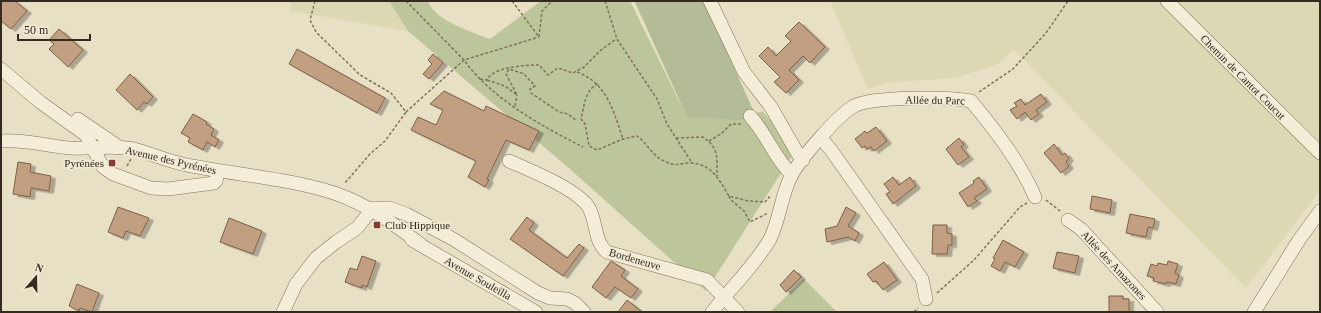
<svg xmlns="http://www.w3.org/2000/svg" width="1321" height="313" font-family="'Times New Roman',serif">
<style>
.farmland{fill:#ddd8b4}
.green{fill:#bdc59b}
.cemetery{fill:#b4bb99}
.building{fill:#c19f80;stroke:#7d5f47;filter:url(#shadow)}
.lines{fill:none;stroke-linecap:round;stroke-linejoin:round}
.minor-casing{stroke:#81725e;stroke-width:14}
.path{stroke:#81725e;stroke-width:1.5;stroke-dasharray:3 2;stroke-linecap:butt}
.minor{stroke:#f4edd7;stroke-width:13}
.poi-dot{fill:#883a35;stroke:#f0ead4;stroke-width:1.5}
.labels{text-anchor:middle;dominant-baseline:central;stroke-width:3.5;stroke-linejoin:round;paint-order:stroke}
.street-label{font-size:11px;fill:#332a20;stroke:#f0ead4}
.poi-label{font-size:11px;fill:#332a20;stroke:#f0ead4;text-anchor:end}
</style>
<defs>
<filter id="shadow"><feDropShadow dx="4.5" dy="2.5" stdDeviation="0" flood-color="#0004"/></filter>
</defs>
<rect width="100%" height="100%" fill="#e8e0c5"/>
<g class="farmland">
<polygon points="291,1 389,1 408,31 290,11"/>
<polygon points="830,1 1320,1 1320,191 1246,288 1013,49 998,64 955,78 885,83 868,89"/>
</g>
<g class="green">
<path d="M389 1H428C435 21 472 32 490 39L541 1H630L687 117 755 114 762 111 797 148 706 291 570 169 408 31Z"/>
<polygon points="804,279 837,312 770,312"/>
</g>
<polygon class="cemetery" points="704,1 755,114 740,120 687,117 635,2"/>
<g class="building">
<polygon points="1,1 15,1 27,11 11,29 1,21"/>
<polygon points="799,22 825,47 810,63 803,56 789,70 799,80 786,93 774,82 780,77 759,56 768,47 776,56 791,41 785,36"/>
<polygon points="59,29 83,50 68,67 49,49 54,44 49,40"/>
<polygon points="297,49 385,98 377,113 289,64"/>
<polygon points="433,54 443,63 429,79 423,74 432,64 428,60"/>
<polygon points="130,74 153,97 147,104 144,102 137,110 116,90"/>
<polygon points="444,91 484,111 486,106 539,131 529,150 506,140 487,179 489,180 485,187 468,177 476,161 411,130 418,117 436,125 443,110 430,104"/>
<polygon points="1041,94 1047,102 1036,110 1039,114 1031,120 1025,112 1017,119 1010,110 1017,106 1014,103 1021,99 1025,105"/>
<polygon points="193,114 207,122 206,124 214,129 211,135 219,140 215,147 207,142 203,150 188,142 190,138 181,133"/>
<polygon points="876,127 887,141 874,151 871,147 867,149 865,146 862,148 855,139 865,131 867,133"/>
<polygon points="959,138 964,145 961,147 969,157 958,165 946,149"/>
<polygon points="1054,144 1062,155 1065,153 1069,158 1066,162 1069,166 1061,173 1044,153"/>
<polygon points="18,162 31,164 30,172 51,176 49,191 31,188 30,197 13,194"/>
<polygon points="893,177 899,185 910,177 916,186 893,204 886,194 890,192 884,184"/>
<polygon points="979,177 987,189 974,198 977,201 968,207 959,193 974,183 973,181"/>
<polygon points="1092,196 1112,200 1110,213 1090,209"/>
<polygon points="118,207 149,218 140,236 126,231 123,238 108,232"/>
<polygon points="846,207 856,213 848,226 859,233 855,241 848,237 827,242 825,229 837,226"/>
<polygon points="1130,214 1155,219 1153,228 1148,227 1146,237 1126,233"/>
<polygon points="527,217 534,223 529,230 567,258 579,244 584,248 563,276 510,239"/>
<polygon points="229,218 262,231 253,254 220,242"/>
<polygon points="933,225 947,225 947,233 952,234 952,245 948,245 947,254 932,254"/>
<polygon points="1003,240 1024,252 1015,267 1005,262 1000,271 991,266 995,259 993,258"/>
<polygon points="1057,252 1079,256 1075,273 1053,268"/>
<polygon points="362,256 376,261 367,287 362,285 362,288 345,282 350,268 357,270"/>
<polygon points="611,261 625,270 621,276 638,289 631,298 615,287 606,298 592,287"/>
<polygon points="1168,261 1178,264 1175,273 1179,275 1176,284 1167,282 1166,284 1153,281 1154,278 1147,276 1151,264 1157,266 1158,263 1167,265"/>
<polygon points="884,262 897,280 883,290 876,281 873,282 867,274"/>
<polygon points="794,270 801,277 786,292 780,285"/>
<polygon points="77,284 99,293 92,312 80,308 79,311 69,306"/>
<polygon points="1109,296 1123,296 1123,299 1129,299 1129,312 1109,312"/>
<polygon points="627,300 642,312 618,312"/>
</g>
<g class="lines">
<defs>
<g id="minor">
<polyline points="710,1 744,72 771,107 798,154 803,160"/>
<polyline points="1167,1 1320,153"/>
<polyline points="1,69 40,102 86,135 103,167 113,174 151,188 168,189 214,183 216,181 218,171"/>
<path d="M750 116C767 134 774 158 792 175"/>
<polyline points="78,119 119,147"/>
<polyline points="821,138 831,150 922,279 926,299"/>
<path d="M1 141C24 139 47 146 70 148 91 149 113 145 134 149 153 154 171 163 192 166 239 175 292 179 337 194 368 205 394 224 420 244"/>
<path d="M509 161C529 170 578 189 589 208 597 222 594 242 607 252L707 280 738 312"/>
<polyline points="1068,220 1081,229 1157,312"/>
<polyline points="412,240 536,312"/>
<polyline points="283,312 296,284 316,258 336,242 357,228 373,208 389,208 406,214 453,239 538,293 550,298 567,299 575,303 584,312"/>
<path d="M712 312C730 289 756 264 770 239 780 219 781 196 791 176 800 159 838 115 854 106 873 96 949 97 971 101 995 130 1020 162 1035 197"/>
<polyline points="1254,312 1299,240 1320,211"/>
</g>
</defs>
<use href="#minor" class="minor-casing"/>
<g class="path">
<polyline points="315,1 310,20 316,32 360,75 391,93 406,112 385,141 370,154 344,184"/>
<polyline points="406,1 464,60 539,37"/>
<polyline points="512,1 539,37"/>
<polyline points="605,1 617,39 657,99 667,124 692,163"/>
<polyline points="539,37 542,11 552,1"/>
<path d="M577 72C607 83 613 110 623 139"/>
<path d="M480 79 487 80C492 67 526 65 539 65L548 75 558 68 573 73 584 67 601 50 616 39"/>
<polyline points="487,80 505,86 517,95 506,74 509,69 524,74 535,86 530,89 531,93 559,112 568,114 577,121"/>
<path d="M598 84C585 89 584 107 581 119L585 124 589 146 597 150 623 139 637 136C646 142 652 155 662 160 678 168 677 163 691 163 712 164 720 181 729 196L748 201 765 202 769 197 770 198"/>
<polyline points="979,92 1013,69 1046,33 1068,1"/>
<polyline points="515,106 517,95"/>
<path d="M406 112 464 60C491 98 541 126 583 147"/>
<path d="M676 138 703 137C719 148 717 157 717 176"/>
<polyline points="709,141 721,134 731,124 741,124"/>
<polyline points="127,166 131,159"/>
<polyline points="729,196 730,199 744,211 750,222 768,213"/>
<polyline points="1046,200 1060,211"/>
<polyline points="937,293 974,260 1020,207 1027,203"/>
<polyline points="914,312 918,308"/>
</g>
<use href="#minor" class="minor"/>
</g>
<g class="poi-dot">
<rect x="108" y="159" width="8" height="8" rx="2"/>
<rect x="373" y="221" width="8" height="8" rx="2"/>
</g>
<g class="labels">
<g class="street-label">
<text transform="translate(1243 77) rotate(45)">Chemin de Cantot Coucut</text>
<text transform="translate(935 100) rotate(1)">Allée du Parc</text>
<text transform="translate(171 160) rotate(13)">Avenue des Pyrénées</text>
<text transform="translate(635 259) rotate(16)">Bordeneuve</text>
<text transform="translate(1114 265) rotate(47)">Allée des Amazones</text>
<text transform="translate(478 278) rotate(30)">Avenue Souleilla</text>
</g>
<g class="poi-label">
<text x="104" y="163">Pyrénées</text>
<text x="385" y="225" text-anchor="start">Club Hippique</text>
</g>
</g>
<rect width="1321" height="313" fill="none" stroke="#332a20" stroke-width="4"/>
<g transform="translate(36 277) rotate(20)" stroke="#f0ead4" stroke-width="3" paint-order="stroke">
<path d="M0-3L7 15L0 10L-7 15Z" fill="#332a20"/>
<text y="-6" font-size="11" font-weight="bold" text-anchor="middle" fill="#332a20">N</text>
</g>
<path d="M18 34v6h72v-6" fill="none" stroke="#332a20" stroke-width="2"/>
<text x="24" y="34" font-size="12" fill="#332a20" stroke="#f0ead4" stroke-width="3" paint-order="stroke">50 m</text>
</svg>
